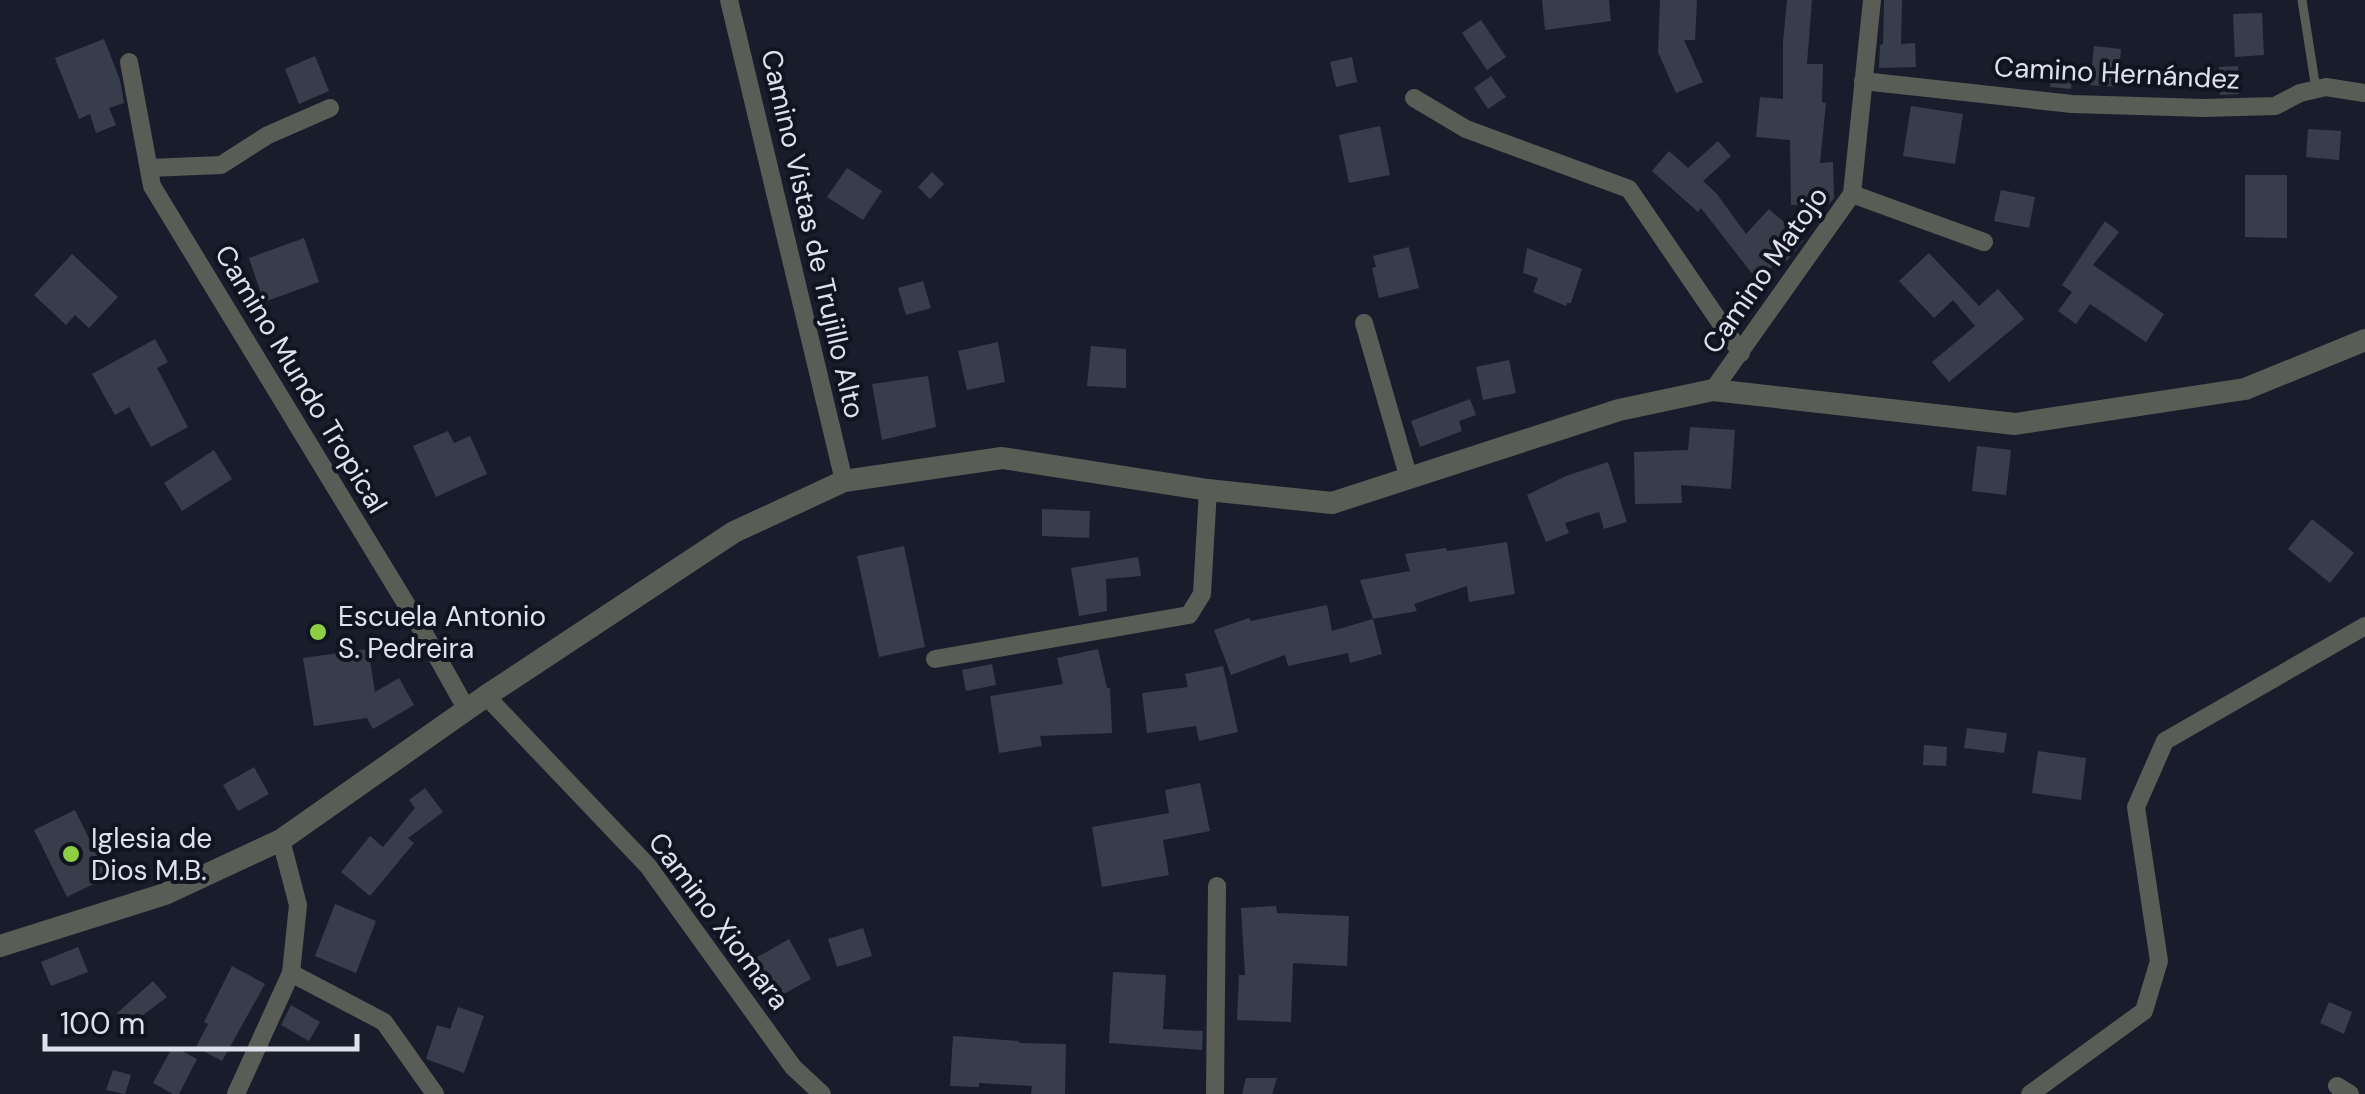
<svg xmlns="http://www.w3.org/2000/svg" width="2365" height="1094" font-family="'DM Sans',sans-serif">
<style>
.building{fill:#383d4c}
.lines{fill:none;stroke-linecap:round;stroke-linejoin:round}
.service{stroke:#595d56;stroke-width:9}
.minor{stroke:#595d56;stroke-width:18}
.tertiary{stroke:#595d56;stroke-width:22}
.poi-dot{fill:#8dce44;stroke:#101421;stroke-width:4}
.labels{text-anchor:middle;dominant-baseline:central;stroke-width:8;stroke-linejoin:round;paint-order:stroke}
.street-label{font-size:28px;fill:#dee1eb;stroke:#101421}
.poi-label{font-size:28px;fill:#dee1eb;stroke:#101421;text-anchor:start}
</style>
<rect width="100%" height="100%" fill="#191d2b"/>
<g class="building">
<polygon points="1542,0 1609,0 1611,21 1545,30"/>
<polygon points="1660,0 1697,0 1695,40 1684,40 1703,82 1676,93 1658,52"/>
<polygon points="1787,0 1812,0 1807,64 1823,64 1822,102 1826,103 1820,163 1833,162 1834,198 1829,204 1791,205 1790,140 1756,137 1760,97 1783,99 1783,42"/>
<polygon points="1884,0 1902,0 1901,44 1915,43 1916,67 1879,68 1880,45 1883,44"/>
<polygon points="2262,13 2264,55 2235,57 2233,14"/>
<polygon points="1481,20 1506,57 1487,70 1462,33"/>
<polygon points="104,39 120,80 124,103 109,108 116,125 96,133 90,114 79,119 55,58"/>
<polygon points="2094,46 2121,49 2118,87 2090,85"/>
<polygon points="315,56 329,91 299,104 285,69"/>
<polygon points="1352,57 1357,82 1336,87 1330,62"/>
<polygon points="2238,66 2239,94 2220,95 2219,67"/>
<polygon points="2051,69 2073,71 2071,89 2050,87"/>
<polygon points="1491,76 1506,97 1488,109 1474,88"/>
<polygon points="1911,106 1963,114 1955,164 1903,156"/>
<polygon points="1380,126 1390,175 1349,183 1339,135"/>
<polygon points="2308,129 2341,131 2339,160 2306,157"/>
<polygon points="1718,141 1731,156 1703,181 1717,194 1746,234 1769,209 1804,240 1787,261 1783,257 1757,280 1701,208 1698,212 1652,171 1669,151 1688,168"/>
<polygon points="847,168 882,191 863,220 827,197"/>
<polygon points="932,172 944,184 930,199 918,187"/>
<polygon points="2245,175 2287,175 2287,238 2245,237"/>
<polygon points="2001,190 2035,197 2029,228 1994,221"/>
<polygon points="2105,221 2119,232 2093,265 2164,314 2146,342 2090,304 2076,324 2058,311 2072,292 2062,285"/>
<polygon points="304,238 319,282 264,302 249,258"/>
<polygon points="1409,247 1419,288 1379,298 1372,268 1376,267 1373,256"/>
<polygon points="1527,248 1582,269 1571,303 1567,303 1566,306 1533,292 1538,278 1523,273"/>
<polygon points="1929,253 1979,306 1998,289 2024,319 1949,382 1932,362 1975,326 1953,300 1934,318 1899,281"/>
<polygon points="72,254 118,297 89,328 75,315 66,325 34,295"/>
<polygon points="923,281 931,308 906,315 898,288"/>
<polygon points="155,339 168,362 157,368 188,427 151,447 129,407 115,415 92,374"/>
<polygon points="998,342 1005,382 967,390 958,351"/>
<polygon points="1091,346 1126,349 1126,388 1087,386"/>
<polygon points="1509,360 1516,393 1483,400 1476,367"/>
<polygon points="928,376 936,427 882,440 872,384"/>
<polygon points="1470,399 1476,415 1459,421 1462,431 1420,447 1411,421"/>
<polygon points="1690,427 1735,430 1731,489 1681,485 1682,503 1635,504 1634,452 1688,450"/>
<polygon points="448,431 454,443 470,436 487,474 436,497 413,446"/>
<polygon points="1977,446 2011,450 2006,495 1972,491"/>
<polygon points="214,450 232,479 182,511 164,483"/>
<polygon points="1608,462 1627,522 1604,529 1599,512 1565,523 1569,533 1546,542 1527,495 1566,476"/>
<polygon points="1042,509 1090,511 1089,538 1042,536"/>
<polygon points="2312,519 2354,553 2330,583 2288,549"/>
<polygon points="1507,542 1515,594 1469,602 1467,586 1414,604 1417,611 1373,619 1360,580 1410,571 1405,554 1446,548 1447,551"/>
<polygon points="904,546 925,647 879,657 857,556"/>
<polygon points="1138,557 1141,576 1106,579 1107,611 1079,616 1071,568"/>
<polygon points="1327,605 1332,631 1373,619 1382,654 1350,663 1348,653 1288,666 1285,655 1231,675 1214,630 1249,618 1251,621"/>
<polygon points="368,649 375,692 399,678 414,705 373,729 367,718 314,726 303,658"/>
<polygon points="1098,649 1107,688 1110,688 1112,733 1040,736 1042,746 999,753 990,696 1063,684 1057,658"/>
<polygon points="992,664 996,685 966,691 962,670"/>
<polygon points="1223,666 1238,732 1199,741 1196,726 1147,733 1142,693 1188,687 1185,674"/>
<polygon points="1967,728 2007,733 2004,753 1964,748"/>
<polygon points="1924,745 1947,747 1946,766 1923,765"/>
<polygon points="2038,751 2086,758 2081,800 2032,793"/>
<polygon points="254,767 269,794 238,811 223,785"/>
<polygon points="1200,783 1210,831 1163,840 1169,875 1102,887 1092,827 1169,813 1165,790"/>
<polygon points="425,788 443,812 408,838 414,843 370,896 341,872 370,836 383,847 415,808 409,800"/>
<polygon points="75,810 108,877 67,897 34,830"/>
<polygon points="335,904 376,921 356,973 315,956"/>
<polygon points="1276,906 1277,913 1349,916 1347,966 1293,963 1291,1022 1237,1020 1239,975 1245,975 1241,908"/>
<polygon points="863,928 872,956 837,967 828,939"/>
<polygon points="789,939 811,979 776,998 754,959"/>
<polygon points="78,947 88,972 51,986 41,962"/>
<polygon points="232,966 265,984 222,1061 196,1047 208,1024 204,1022"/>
<polygon points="1113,972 1166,975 1163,1029 1203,1031 1202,1050 1109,1043"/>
<polygon points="153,981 167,997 127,1027 116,1014"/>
<polygon points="2329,1002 2352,1012 2344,1034 2320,1023"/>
<polygon points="291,1005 320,1022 309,1041 281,1025"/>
<polygon points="458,1007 484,1016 464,1073 426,1059 437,1025 450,1029"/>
<polygon points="953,1036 1019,1041 1019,1043 1066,1044 1065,1094 1031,1094 1032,1086 979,1083 979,1087 950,1086"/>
<polygon points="173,1046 197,1059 179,1094 173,1094 153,1083"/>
<polygon points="113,1070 131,1075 125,1094 106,1090"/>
<polygon points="1246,1078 1277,1078 1272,1094 1242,1094"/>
</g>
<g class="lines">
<polyline class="service" points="2302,0 2316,89"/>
<g class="minor">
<polyline points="729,0 844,481"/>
<polyline points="129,62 152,186 425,635 467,710"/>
<polyline points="1863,81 2072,104 2204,108 2275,106 2300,93 2326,87 2364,93"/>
<polyline points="1414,98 1466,129 1629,189 1741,353"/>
<polyline points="149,168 221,165 268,135 330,108"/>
<polyline points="1852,194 1984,242"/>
<polyline points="1364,323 1409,479"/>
<polyline points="1713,390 1852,194 1872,0"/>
<polyline points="935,659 1189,615 1202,594 1208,490"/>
<polyline points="486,696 648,866 793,1067 822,1094"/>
<polyline points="291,973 384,1022 435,1094"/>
<polyline points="2337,1086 2350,1094"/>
<polyline points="236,1094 291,973 298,905 281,840"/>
<polyline points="1215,1094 1217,886"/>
<polyline points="2030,1094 2144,1011 2159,961 2136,807 2165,741 2365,626"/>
</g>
<polyline class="tertiary" points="0,946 165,894 281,840 486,696 734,532 844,481 1002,458 1208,490 1332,503 1619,410 1713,390 2015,424 2245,389 2365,340"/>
</g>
<g class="poi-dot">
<circle cx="318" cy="632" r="10"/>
<circle cx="71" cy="854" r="10"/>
</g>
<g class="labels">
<g class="street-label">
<text transform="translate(2117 73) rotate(3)">Camino Hernández</text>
<text transform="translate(813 234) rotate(77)">Camino Vistas de Trujillo Alto</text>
<text transform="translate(1765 270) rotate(-55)">Camino Matojo</text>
<text transform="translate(301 379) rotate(59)">Camino Mundo Tropical</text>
<text transform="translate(719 921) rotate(53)">Camino Xiomara</text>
</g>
<g class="poi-label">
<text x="338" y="616">Escuela Antonio<tspan x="338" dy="32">S. Pedreira</tspan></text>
<text x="91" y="838">Iglesia de<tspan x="91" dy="32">Dios M.B.</tspan></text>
</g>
</g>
<path d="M45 1034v15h312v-15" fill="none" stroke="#dee1eb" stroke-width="5"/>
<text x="60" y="1034" font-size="30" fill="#dee1eb" stroke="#101421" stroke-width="8" paint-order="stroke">100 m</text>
</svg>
